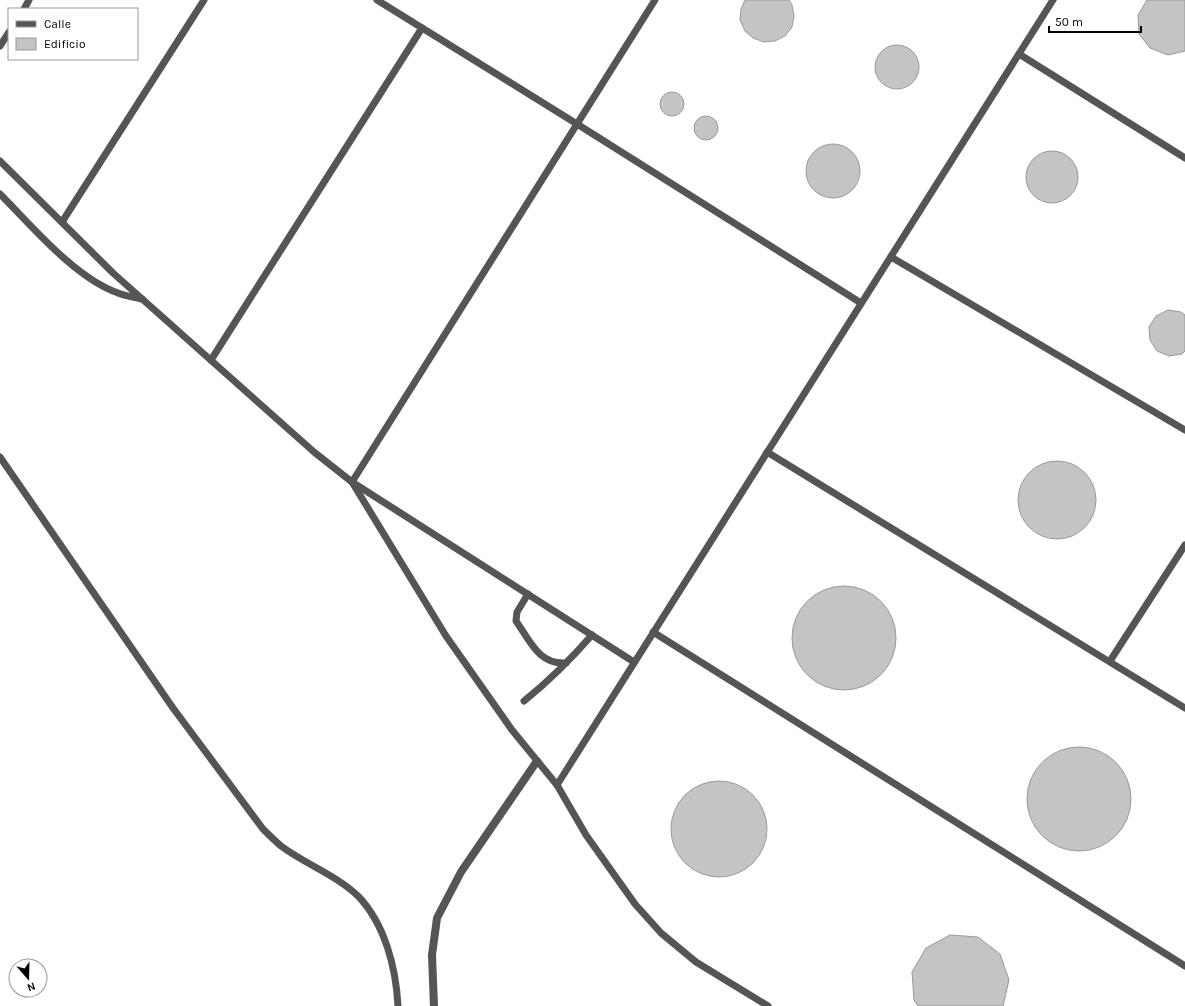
<svg xmlns="http://www.w3.org/2000/svg" width="1185" height="1006" font-family="Karla,sans-serif">
<style>
.building{fill:#c4c4c4;stroke:#999}
.lines{fill:none;stroke-linecap:round;stroke-linejoin:round}
.lane{stroke:#555;stroke-width:7}
.street{stroke:#555;stroke-width:8}
</style>
<rect width="100%" height="100%" fill="#fff"/>
<g class="building">
<polygon points="745,0 789,0 792,5 794,16 792,27 785,36 775,41 764,42 753,38 745,31 740,20 741,9"/>
<polygon points="1147,0 1185,0 1185,51 1168,55 1150,48 1139,34 1138,15"/>
<circle cx="897" cy="67" r="22"/>
<circle cx="672" cy="104" r="12"/>
<circle cx="706" cy="128" r="12"/>
<circle cx="833" cy="171" r="27"/>
<circle cx="1052" cy="177" r="26"/>
<polygon points="1168,310 1181,312 1185,315 1185,351 1182,354 1169,356 1157,351 1150,340 1149,327 1156,316"/>
<circle cx="1057" cy="500" r="39"/>
<circle cx="844" cy="638" r="52"/>
<circle cx="1079" cy="799" r="52"/>
<circle cx="719" cy="829" r="48"/>
<polygon points="950,935 978,937 1000,954 1009,980 1003,1006 918,1006 914,1000 912,972 926,948"/>
</g>
<g class="lines">
<g class="lane">
<polyline points="377,0 577,124 861,303"/>
<polyline points="24,9 29,0"/>
<polyline points="0,46 9,32"/>
<polyline points="1019,54 1185,158"/>
<polyline points="0,161 113,273 314,452 352,482 446,636 512,730 557,785 586,835 635,904 661,933 696,962 768,1006"/>
<path d="M0 194C32 226 75 278 118 293 125 296 134 297 142 299"/>
<polyline points="62,222 204,0"/>
<polyline points="891,257 1185,430"/>
<polyline points="211,360 422,28"/>
<polyline points="767,452 1185,708"/>
<path d="M0 457 173 708 263 829C269 835 275 841 281 846 305 864 336 875 358 896 385 924 396 968 398 1006"/>
<path d="M528 594 517 612 516 621C530 641 539 665 566 663"/>
<polyline points="653,632 1185,966"/>
<polyline points="1110,661 1185,545"/>
<polyline points="634,662 352,482 655,0"/>
<path d="M524 701C549 681 571 659 592 635"/>
<polyline points="557,785 1053,0"/>
</g>
<polyline class="street" points="434,1006 432,955 437,918 461,872 537,761"/>
</g>
<rect x="8" y="8" width="130" height="52" fill="#ffffff" stroke="#999999"/>
<rect x="16" y="21" width="20" height="6" fill="#555555" stroke="#999999"/>
<text x="44" y="28" font-size="12" fill="#000000">Calle</text>
<rect x="16" y="38" width="20" height="12" fill="#c4c4c4" stroke="#999999"/>
<text x="44" y="48" font-size="12" fill="#000000">Edificio</text>
<g transform="translate(28 978) rotate(160)"><circle r="19" fill="#ffffff" stroke="#999999"/>
<path d="M0-3L7 15L0 10L-7 15Z" fill="#000000"/>
<text y="-6" font-size="11" font-weight="bold" text-anchor="middle" fill="#000000">N</text>
</g>
<path d="M1049 26v6h92v-6" fill="none" stroke="#000000" stroke-width="2"/>
<text x="1055" y="26" font-size="12" fill="#000000" stroke="#ffffff" stroke-width="3" paint-order="stroke">50 m</text>
</svg>
